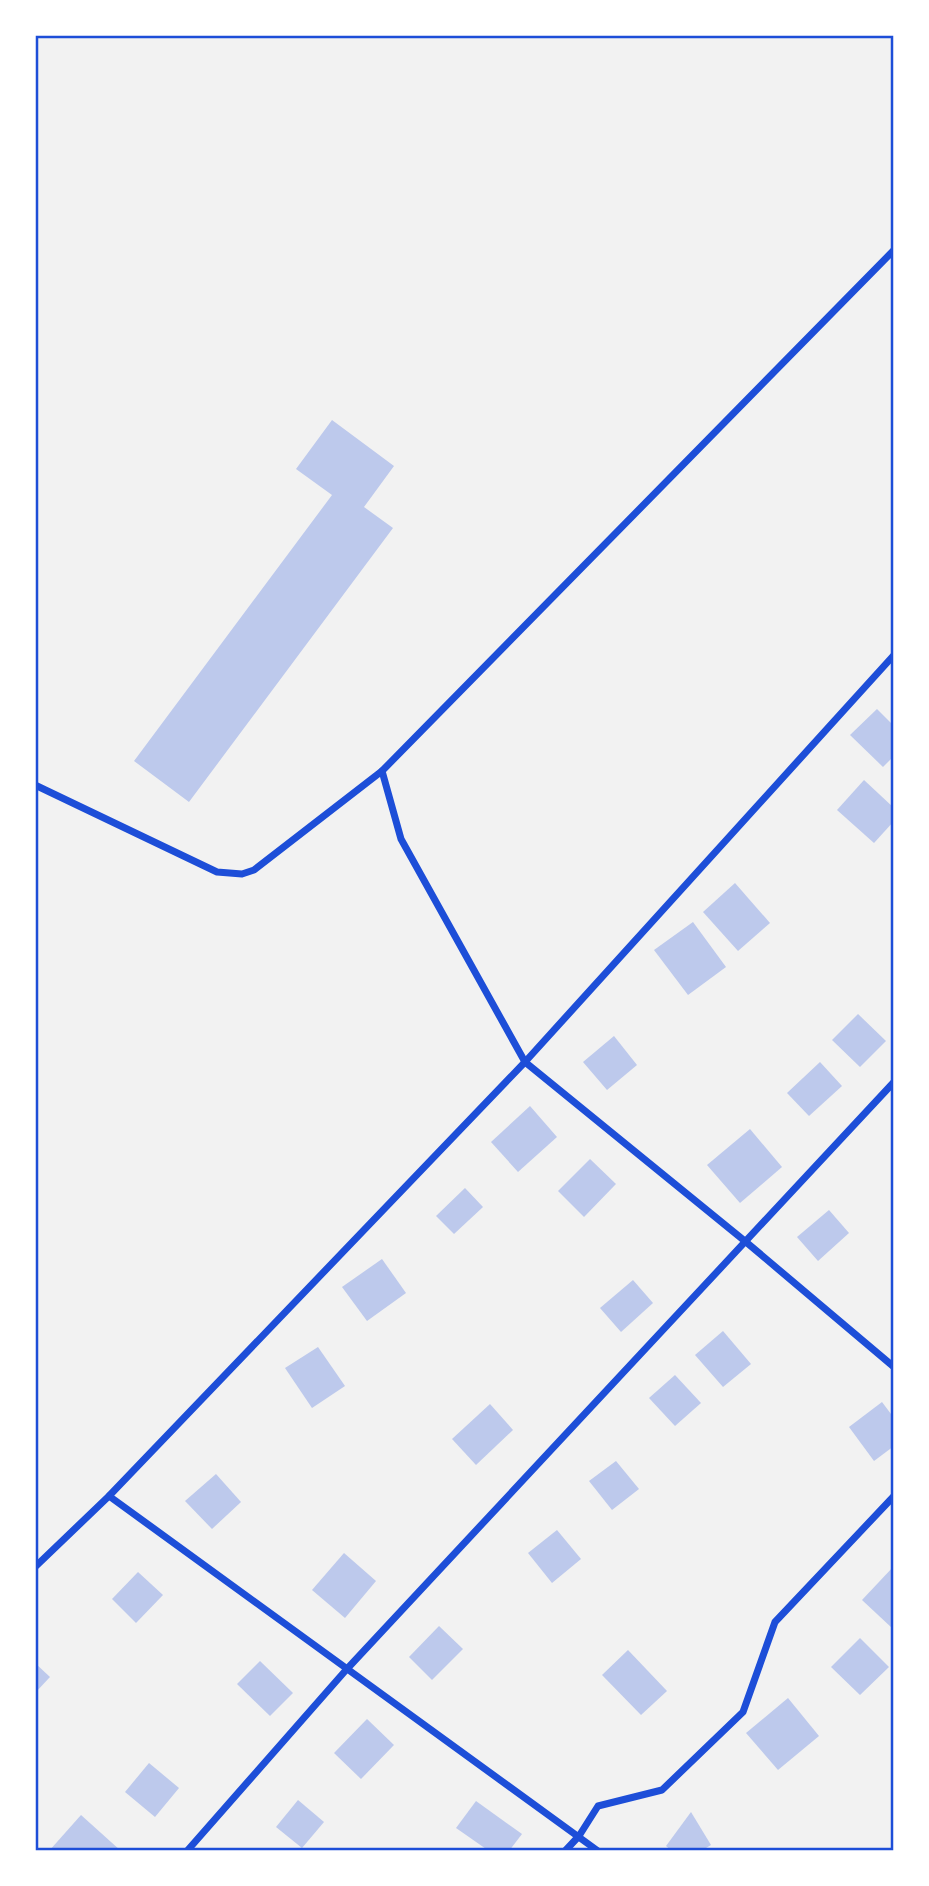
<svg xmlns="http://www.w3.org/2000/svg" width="929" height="1886" font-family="'Nunito Sans',sans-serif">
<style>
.building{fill:#bdc9ec}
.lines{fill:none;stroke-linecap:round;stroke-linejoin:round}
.minor{stroke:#1d4ed8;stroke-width:7}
.neatline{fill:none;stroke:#1d4ed8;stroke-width:2.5}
</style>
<rect width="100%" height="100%" fill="#f2f2f2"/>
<g class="building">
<polygon points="332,420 394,466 364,507 393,528 189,802 134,761 332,495 296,469"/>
<polygon points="877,709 894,726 894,756 883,767 850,735"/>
<polygon points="864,780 894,808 894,821 874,843 837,810"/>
<polygon points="735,883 770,923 738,951 703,912"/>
<polygon points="693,922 726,967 688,995 654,950"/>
<polygon points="858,1014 886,1041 860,1067 832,1040"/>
<polygon points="614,1036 637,1065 607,1090 583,1062"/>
<polygon points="820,1062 842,1086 809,1116 787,1093"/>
<polygon points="530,1106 557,1137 518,1172 491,1142"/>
<polygon points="750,1129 782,1167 740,1203 707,1165"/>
<polygon points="590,1159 616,1184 584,1217 558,1191"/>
<polygon points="465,1188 483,1207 454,1234 436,1216"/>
<polygon points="829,1210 849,1233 818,1261 797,1237"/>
<polygon points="382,1259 406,1293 367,1321 342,1287"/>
<polygon points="633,1280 653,1303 621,1332 600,1308"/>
<polygon points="723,1331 751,1364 723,1387 695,1355"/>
<polygon points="318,1347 345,1386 312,1408 285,1368"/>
<polygon points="675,1375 701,1403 675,1426 649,1398"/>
<polygon points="882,1402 894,1418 894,1446 874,1461 849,1427"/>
<polygon points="490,1404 513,1430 476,1465 452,1439"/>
<polygon points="616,1461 639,1489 612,1510 589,1481"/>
<polygon points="216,1474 241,1502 212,1529 185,1501"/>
<polygon points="557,1530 581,1559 552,1583 528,1553"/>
<polygon points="344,1553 376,1581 345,1618 312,1590"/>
<polygon points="894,1566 894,1626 892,1628 862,1600"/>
<polygon points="138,1572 163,1595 136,1623 112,1599"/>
<polygon points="439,1626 463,1649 432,1680 409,1657"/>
<polygon points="860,1638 889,1667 860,1695 831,1667"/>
<polygon points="628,1650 667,1691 641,1715 602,1675"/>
<polygon points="260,1661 293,1693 270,1716 237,1684"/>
<polygon points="35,1663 50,1677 35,1693"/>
<polygon points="788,1698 819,1736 778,1770 746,1733"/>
<polygon points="367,1719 394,1745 361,1779 334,1753"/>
<polygon points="149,1763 179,1788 155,1817 125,1792"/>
<polygon points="298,1800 324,1822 302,1848 276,1827"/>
<polygon points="476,1801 522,1834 509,1851 489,1851 456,1828"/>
<polygon points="691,1812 711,1845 701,1851 672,1851 666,1846"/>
<polygon points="81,1815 121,1851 49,1851"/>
</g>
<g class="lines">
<g class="minor">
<polyline points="894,250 382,771 401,839 525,1062 746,1242 894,1367"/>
<polyline points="35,785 217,872 242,874 254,870 382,771"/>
<polyline points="109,1496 598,1851"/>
<polyline points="35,1567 109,1496 525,1062 894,655"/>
<polyline points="187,1851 346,1670 894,1082"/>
<polyline points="565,1851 579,1836 598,1806 662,1790 743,1712 775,1622 894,1496"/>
</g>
</g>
<rect width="929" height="1886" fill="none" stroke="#ffffff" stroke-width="74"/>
<rect x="37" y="37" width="855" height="1812" class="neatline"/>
</svg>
